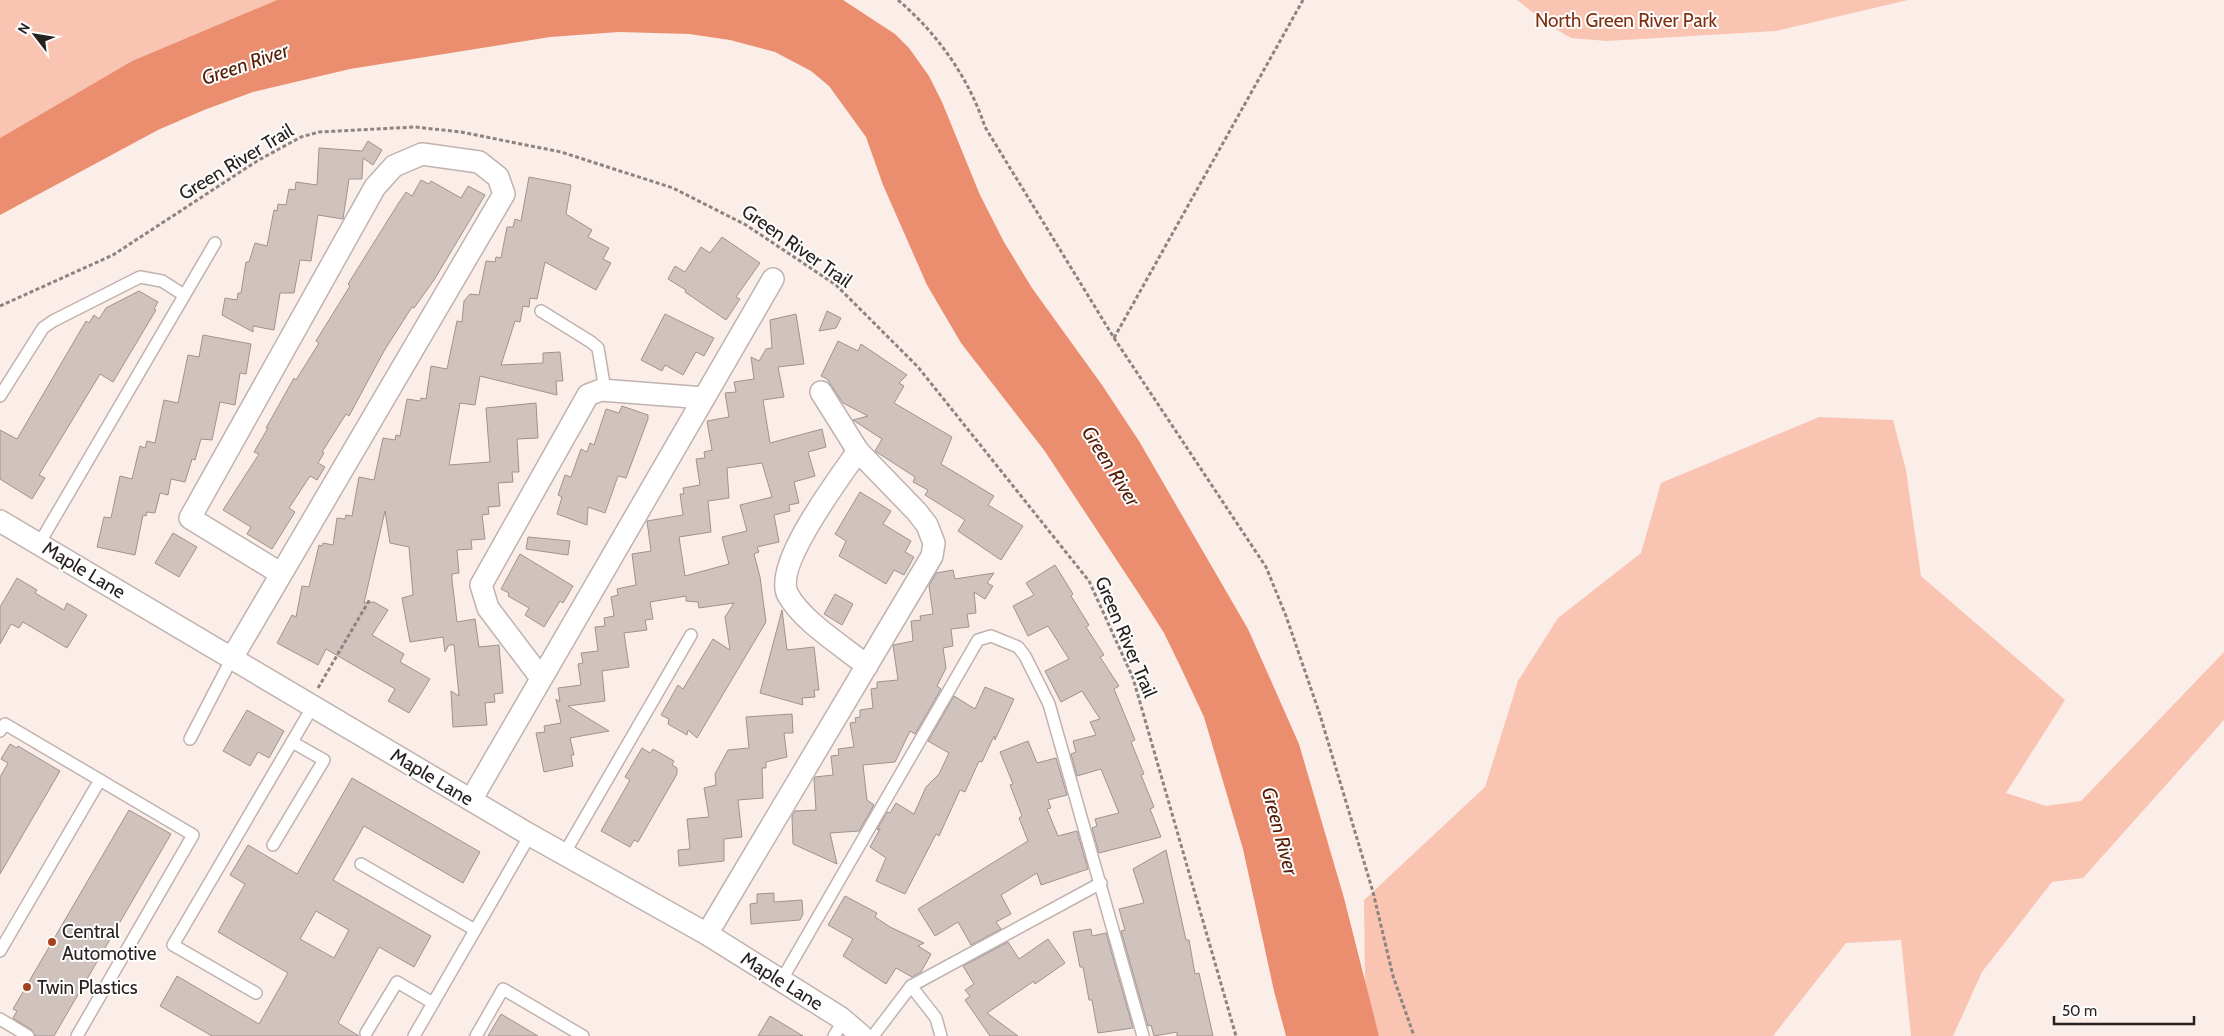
<svg xmlns="http://www.w3.org/2000/svg" width="2224" height="1036" font-family="Cabin,sans-serif">
<style>
.green{fill:#f9c4b2}
.water{fill:#ea8e6f}
.building{fill:#d0c3be;stroke:#a0938f;fill-rule:evenodd}
.lines{fill:none;stroke-linecap:round;stroke-linejoin:round}
.lane-casing{stroke:#c0b3af;stroke-width:14}
.street-casing{stroke:#c0b3af;stroke-width:24}
.path{stroke:#8d8481;stroke-width:3;stroke-dasharray:4 2.5;stroke-linecap:butt}
.lane{stroke:#fff;stroke-width:11}
.street{stroke:#fff;stroke-width:21}
.poi-dot{fill:#a7411b;stroke:#fefefe;stroke-width:2}
.labels{text-anchor:middle;dominant-baseline:central;stroke-width:4;stroke-linejoin:round;paint-order:stroke}
.park-label{font-size:19px;fill:#802f0f;stroke:#fefefe}
.street-label{font-size:19px;fill:#272220;stroke:#fefefe}
.poi-label{font-size:19px;fill:#272220;stroke:#fefefe;text-anchor:start}
.water-label{font-size:20px;font-style:italic;fill:#561d07;stroke:#fefefe}
</style>
<rect width="100%" height="100%" fill="#fbeee9"/>
<g class="green">
<polygon points="0,0 277,0 132,61 0,138"/>
<polygon points="1517,0 1908,0 1776,31 1607,41 1571,38 1549,25"/>
<polygon points="1819,417 1893,420 1906,470 1921,576 2065,700 2006,793 2046,806 2081,801 2224,652 2224,720 2083,878 2052,882 1982,972 1953,1036 1911,1036 1901,940 1846,943 1773,1036 1379,1036 1365,987 1364,900 1485,787 1518,681 1558,618 1641,553 1661,483"/>
</g>
<polygon class="water" points="277,0 843,0 895,34 909,48 929,76 942,102 980,195 1004,242 1032,288 1102,385 1139,441 1248,629 1299,744 1344,898 1379,1036 1286,1036 1274,991 1243,849 1204,717 1182,670 1164,633 1143,600 1044,450 961,343 927,285 883,185 866,137 829,86 811,71 775,52 730,40 689,34 619,32 550,37 350,69 253,92 204,110 158,130 0,215 0,138 132,61"/>
<g class="building">
<polygon points="368,141 382,150 373,165 363,158 362,179 349,179 343,219 318,215 311,261 300,260 294,293 280,293 274,330 253,326 253,332 222,315 225,298 237,300 238,293 241,293 246,262 249,262 255,243 267,246 274,210 277,211 278,204 286,205 289,189 295,190 296,182 317,185 319,148 362,151"/>
<polygon points="529,177 571,185 566,214 592,230 588,237 609,248 603,259 611,263 596,290 545,262 537,299 530,298 529,307 523,306 520,322 515,321 501,365 543,363 543,353 560,352 563,381 556,381 557,395 480,376 475,405 460,403 449,465 490,462 486,408 536,403 538,438 517,439 519,472 512,472 513,482 498,483 500,506 488,507 489,514 482,515 485,539 471,540 472,549 457,550 459,573 452,574 452,580 457,622 475,619 479,647 499,645 503,693 494,694 495,702 485,703 487,725 453,727 451,691 459,696 454,645 449,645 445,652 443,637 410,642 402,598 413,595 409,547 390,543 385,511 364,603 374,602 388,610 372,635 404,654 400,662 430,679 409,713 388,701 395,689 326,649 318,665 277,643 292,615 296,617 302,586 309,587 319,545 322,546 323,543 333,545 337,518 345,519 346,515 352,516 359,477 374,480 383,438 395,440 396,435 400,436 407,399 420,401 421,398 426,399 431,366 447,369 457,321 462,322 464,301 470,294 479,295 486,261 495,262 496,257 501,258 507,227 513,227 515,219 521,221"/>
<polygon points="421,180 429,184 431,181 461,198 468,186 485,195 434,280 414,308 412,307 384,351 349,416 346,414 322,452 324,453 318,463 325,467 317,480 310,476 289,508 295,512 272,549 247,534 251,527 223,510 259,454 254,452 268,428 266,428 294,378 296,380 319,343 316,341 350,286 348,284 398,204 406,192 412,196"/>
<polygon points="722,237 760,263 736,297 740,299 726,320 685,292 686,290 668,279 675,266 685,272 701,247 710,253"/>
<polygon points="139,291 158,302 154,309 156,310 113,382 100,374 39,475 45,478 32,499 0,479 0,430 17,439 86,321 89,323 94,315 99,319 106,308"/>
<polygon points="827,311 841,318 836,328 819,331"/>
<polygon points="665,314 714,338 704,356 696,352 683,375 665,365 662,371 641,360"/>
<path d="M796 314 804 364 778 367 784 397 763 400 770 443 822 429 826 447 808 452 815 476 794 482 799 503 789 505 790 511 774 515 779 542 757 547 759 552 754 554 760 577 766 622 697 738 688 730 687 735 668 724 669 719 661 715 678 685 683 689 713 639 730 650 725 617 734 603 699 608 698 602 686 601V596L650 602 653 619 645 620 647 630 624 633 629 667 602 671 605 701 568 706 609 731 570 738 574 755H571L573 766 544 772 536 733 545 732 544 726 561 723 556 699 560 702 558 688 581 685 578 664 583 663 581 653 598 651 595 627 605 626 604 618 614 616 611 597 618 595 617 589 636 585 632 554 651 551 647 521 683 515 680 494H684L683 488 700 485 696 459 705 458 704 452 712 450 707 421 729 417 725 393 736 392 734 382 754 379 751 357 759 361 766 349 772 348 770 320ZM762 463 772 497 740 505 747 531 722 537 729 564 685 576 679 537 711 532 708 501 729 498 727 468Z"/>
<polygon points="203,335 251,344 246,374 240,373 235,405 220,402 212,440 201,439 195,460 192,459 185,482 171,479 168,495 160,493 155,513 147,512 146,516 143,515 135,555 97,547 104,517 111,518 120,476 132,479 140,446 145,448 147,441 155,443 164,400 178,403 188,355 199,357"/>
<polygon points="838,341 858,351 861,344 907,375 899,383 904,386 894,403 952,437 941,464 994,496 988,505 1023,526 1001,560 958,531 965,520 925,495 928,490 913,482 915,477 875,451 882,439 853,420 868,416 843,403 827,379 821,376"/>
<polygon points="622,406 648,415 648,419 626,478 618,476 605,513 588,507 587,525 557,514 562,497 558,495 565,475 571,477 581,449 587,452 590,443 594,445 606,409 619,413"/>
<polygon points="860,492 891,511 883,524 911,541 905,552 914,557 904,575 894,570 886,584 839,556 846,541 835,534"/>
<polygon points="173,533 197,547 179,577 155,563"/>
<polygon points="528,537 570,541 568,555 526,549"/>
<polygon points="520,554 573,586 563,603 560,601 544,627 525,615 529,608 508,596 509,593 501,589"/>
<polygon points="1055,565 1073,594 1071,596 1089,625 1086,627 1104,655 1100,657 1119,686 1114,689 1135,740 1131,742 1144,774 1141,775 1154,807 1150,809 1161,837 1099,853 1092,828 1097,826 1095,819 1119,813 1101,769 1077,776 1071,754 1076,752 1073,741 1096,735 1090,722 1100,719 1082,691 1061,702 1045,671 1069,659 1048,626 1028,636 1013,606 1034,595 1026,583"/>
<polygon points="953,570 955,579 994,573 987,583 993,586 985,599 974,592 976,613 967,614 969,627 951,629 953,646 943,648 946,668 937,686 941,689 915,734 910,731 895,762 863,765 867,800 874,805 859,831 830,833 837,864 793,844 792,816 795,811 816,810 814,779 815,777 833,775 831,756 839,755 838,749 854,747 850,723 856,722 855,718 860,717 860,710 873,708 871,689 877,688 877,682 898,680 893,645 913,641 911,621 921,620 920,616 933,614 929,586 936,573"/>
<polygon points="17,578 37,590 35,593 64,610 67,603 87,615 67,648 23,622 19,628 11,624 0,644 0,607"/>
<polygon points="835,594 853,604 842,625 824,614"/>
<polygon points="782,610 787,650 814,647 819,690 814,690 815,697 802,698 803,705 760,693"/>
<polygon points="985,687 1014,699 995,740 994,736 982,762 979,761 965,792 960,790 939,836 936,834 905,894 876,881 886,858 870,847 880,829 877,830 887,812 890,813 896,803 914,814 926,787 939,774 949,753 928,741 954,696 975,709"/>
<polygon points="247,710 284,731 269,758 258,752 250,766 223,751"/>
<polygon points="792,714 793,733 784,733 787,757 766,762 766,768 762,768 763,798 738,800 742,837 724,839 724,861 679,866 678,850 690,849 687,819 709,817 704,788 716,785 715,774 728,750 749,748 746,717"/>
<polygon points="1028,741 1037,763 1056,758 1067,795 1048,800 1051,808 1047,809 1058,836 1077,831 1088,869 1041,885 1037,873 1001,895 1011,914 996,922 1001,929 971,945 958,922 935,936 918,909 1028,841 1019,818 1022,816 1010,785 1013,784 1000,752"/>
<polygon points="10,744 17,748 18,746 60,771 0,874 0,777 8,763 1,759"/>
<polygon points="642,748 650,753 653,749 674,761 672,765 677,768 677,774 638,842 634,840 630,847 601,831 630,780 625,777"/>
<path d="M352 778 480 852 463 883 364 826 333 880 431 936 414 967 379 947 338 1023 359 1036H212L160 1006 177 976 259 1024 288 973 218 932 245 884 230 875 248 845 297 874ZM316 911 349 930 334 958 300 939Z"/>
<polygon points="129,810 171,834 54,1036 35,1036 32,1030 13,1018 17,1011 13,1009"/>
<polygon points="1166,850 1186,940 1189,940 1195,974 1199,973 1213,1036 1177,1036 1177,1032 1154,1036 1151,1025 1148,1026 1121,931 1125,930 1119,909 1144,903 1133,869"/>
<polygon points="774,893 774,902 802,900 803,914 800,920 751,924 750,904 757,903 757,894"/>
<polygon points="845,896 877,913 875,917 890,927 924,943 918,946 931,954 921,972 912,977 896,968 886,984 843,956 853,939 828,925"/>
<polygon points="1091,929 1092,936 1106,933 1133,1028 1098,1033 1092,1000 1089,1000 1083,967 1080,967 1073,932"/>
<polygon points="1048,939 1065,963 1035,984 1034,981 987,1013 1018,1036 990,1036 965,1000 970,996 965,990 974,984 963,966 1008,942 1019,959"/>
<polygon points="501,1014 538,1036 488,1036"/>
<polygon points="770,1016 803,1036 758,1036"/>
</g>
<g class="lines">
<defs>
<g id="lane">
<polyline points="541,311 591,342 598,348 605,390"/>
<polyline points="0,396 43,328 53,321 140,277 162,281 184,295"/>
<polyline points="39,544 215,243"/>
<polyline points="0,731 5,724 193,835 77,1036"/>
<polyline points="190,739 232,658"/>
<polyline points="273,845 324,760 292,742"/>
<polyline points="564,854 691,635"/>
<polyline points="361,864 475,930"/>
<polyline points="0,951 100,780"/>
<polyline points="781,981 978,640 991,636 1018,647 1025,656 1049,704 1143,1036"/>
<polyline points="911,986 1101,883"/>
<polyline points="256,993 173,945 313,706"/>
<polyline points="0,1019 28,1036"/>
<polyline points="366,1033 397,982 433,1003"/>
<polyline points="414,1036 530,835"/>
<polyline points="476,1036 503,989 583,1036"/>
<polyline points="834,1036 844,1020"/>
<polyline points="873,1036 911,986 936,1018 941,1036"/>
</g>
<g id="street">
<path d="M858 451C840 477 772 566 788 595 803 622 843 646 867 666"/>
<polyline points="0,521 530,835 707,934 841,1018 862,1036"/>
<polyline points="232,658 504,194 498,177 479,162 422,154 394,166 375,187 190,518 280,573"/>
<polyline points="541,678 488,608 481,585 588,395 601,390 704,398"/>
<polyline points="471,800 773,279"/>
<polyline points="707,934 932,556 934,543 927,525 917,512 858,451 821,392"/>
</g>
</defs>
<use href="#lane" class="lane-casing"/>
<use href="#street" class="street-casing"/>
<g class="path">
<path d="M898 0C937 33 969 78 985 127L1114 338 1266 567 1286 616 1320 715 1373 892 1393 976 1414 1036"/>
<polyline points="0,306 113,255 257,161 301,137 319,132 415,127 461,132 561,152 673,188 746,225 836,285 918,367 1089,581 1133,678 1236,1036"/>
<polyline points="1114,338 1303,0"/>
<polyline points="318,688 370,599"/>
</g>
<use href="#lane" class="lane"/>
<use href="#street" class="street"/>
</g>
<g class="poi-dot">
<circle cx="52" cy="942" r="5"/>
<circle cx="27" cy="987" r="5"/>
</g>
<g class="labels">
<g class="park-label">
<text x="1626" y="20">North Green River Park</text>
</g>
<g class="street-label">
<text transform="translate(236 162) rotate(-31)">Green River Trail</text>
<text transform="translate(797 246) rotate(35)">Green River Trail</text>
<text transform="translate(84 570) rotate(31)">Maple Lane</text>
<text transform="translate(1126 637) rotate(67)">Green River Trail</text>
<text transform="translate(432 777) rotate(31)">Maple Lane</text>
<text transform="translate(782 981) rotate(32)">Maple Lane</text>
</g>
<g class="poi-label">
<text x="62" y="931">Central<tspan x="62" dy="22">Automotive</tspan></text>
<text x="37" y="987">Twin Plastics</text>
</g>
<g class="water-label">
<text transform="translate(245 64) rotate(-19)">Green River</text>
<text transform="translate(1111 466) rotate(58)">Green River</text>
<text transform="translate(1280 831) rotate(75)">Green River</text>
</g>
</g>
<g transform="translate(35 35) rotate(301)" stroke="#fefefe" stroke-width="4" paint-order="stroke">
<path d="M0-4L9 19L0 12L-9 19Z" fill="#272220"/>
<text y="-8" font-size="14" font-weight="bold" text-anchor="middle" fill="#272220">N</text>
</g>
<path d="M2054 1016v8h140v-8" fill="none" stroke="#272220" stroke-width="2.5"/>
<text x="2062" y="1016" font-size="15" fill="#272220" stroke="#fefefe" stroke-width="4" paint-order="stroke">50 m</text>
</svg>
